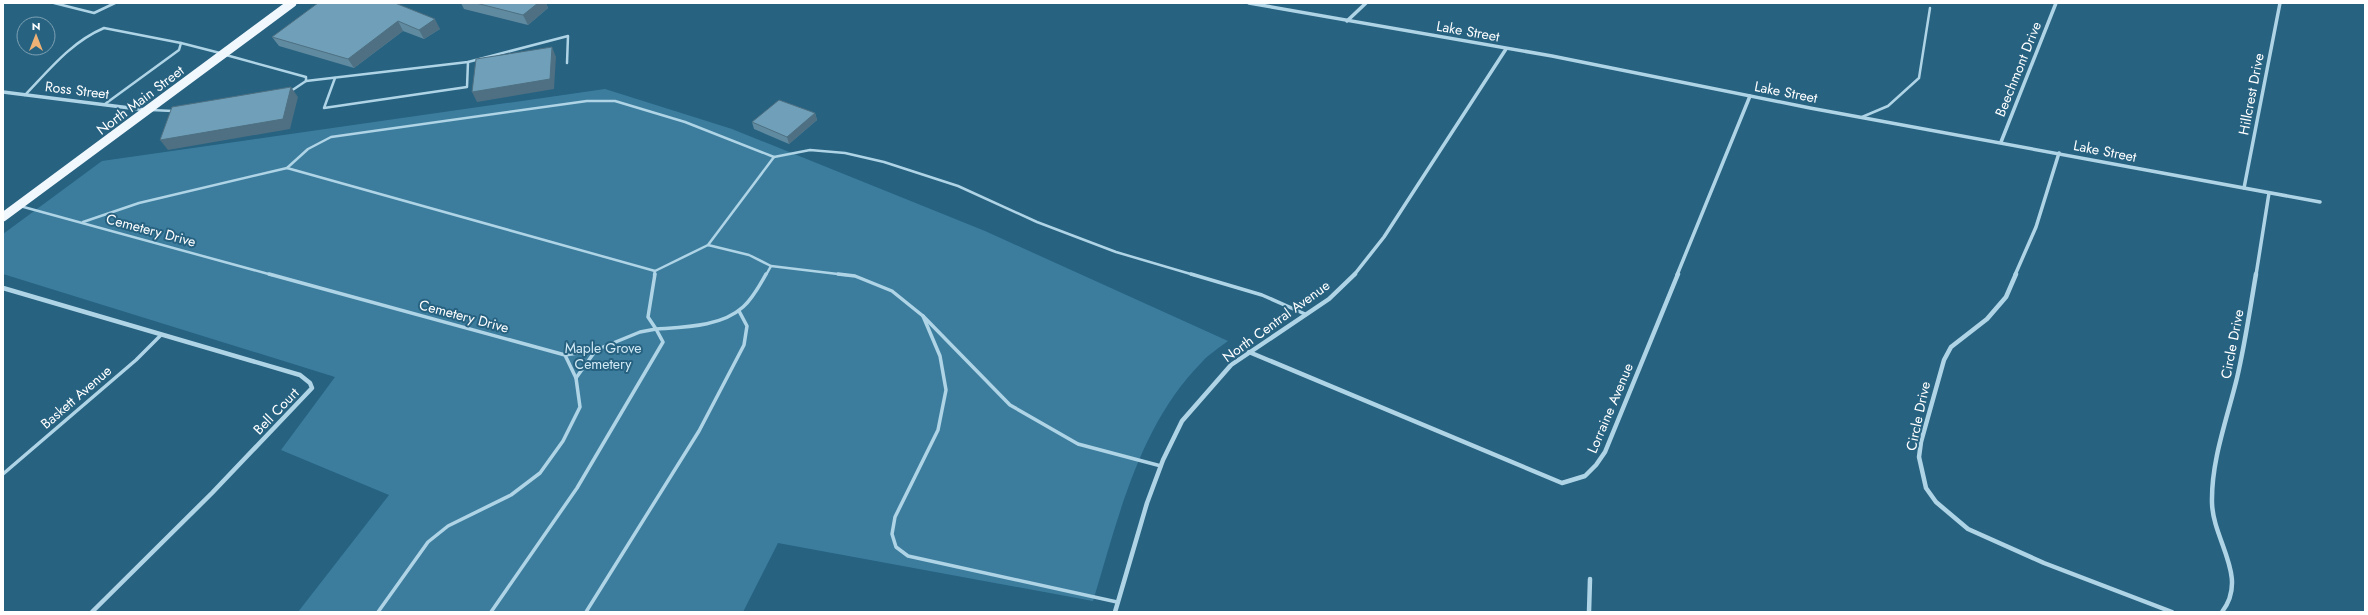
<svg xmlns="http://www.w3.org/2000/svg" width="2368" height="615" font-family="Jost,sans-serif">
<style>
.green{fill:#3c7d9e}
.lines{fill:none;stroke-linecap:round;stroke-linejoin:round}
.lane-far1{stroke:#afd4e6;stroke-width:2.5}
.lane{stroke:#afd4e6;stroke-width:3.5}
.street-far1{stroke:#afd4e6;stroke-width:3.5}
.street{stroke:#afd4e6;stroke-width:4.5}
.primary{stroke:#f0f8fd;stroke-width:9}
.wall{fill:#608a9f}
.shaded-wall{fill:#4e7082}
.building{fill:#70a0b9;stroke:#4e7082}
.labels{text-anchor:middle;dominant-baseline:central;stroke-width:4;stroke-linejoin:round;paint-order:stroke}
.street-label{font-size:14px;fill:#fff;stroke:#276281}
.park-label{font-size:14px;fill:#d2eaf5;stroke:#276281}
</style>
<rect width="100%" height="100%" fill="#276281"/>
<path class="green" d="M605 89 732 129 985 231 1228 341C1219 348 1209 354 1202 362 1139 425 1118 519 1093 601L778 543 743 612H298L389 495 281 450 335 377 3 274V234L102 161Z"/>
<g class="lines">
<g class="lane-far1">
<polyline points="54,3 94,13 115,3"/>
<polyline points="181,43 220,53"/>
<polyline points="226,55 306,77 306,81 291,91"/>
<polyline points="335,78 324,108 467,87 468,62"/>
<polyline points="306,81 468,62 568,36 567,63"/>
<path d="M25 95C49 70 71 42 104 28L181 43 179 50 105 104"/>
<polyline points="151,110 173,111"/>
<polyline points="1862,117 1888,106 1919,78 1930,8"/>
<polyline points="774,157 810,150 845,153 884,162 958,186 1037,222 1116,252 1194,275"/>
<polyline points="287,168 655,271"/>
<polyline points="20,206 272,275"/>
<polyline points="83,222 139,203 287,168 308,149 331,137 587,101 615,101 685,122 774,157 708,245"/>
<polyline points="771,266 846,275"/>
<polyline points="655,271 708,245 749,255 771,266 766,275"/>
<polyline points="654,275 655,271"/>
</g>
<g class="lane">
<polyline points="269,274 565,355 576,378 580,407 563,441 540,473 511,495 448,526 428,542 378,612"/>
<path d="M655 274 648 317 656 329C684 327 721 327 743 307 753 298 760 285 766 274"/>
<polyline points="838,274 855,276 892,291 923,316 1010,405 1078,444 1161,466"/>
<polyline points="1191,274 1262,295 1305,314"/>
<polyline points="923,316 940,356 946,390 938,430 895,517 892,534 896,547 908,556 1117,602"/>
<polyline points="576,378 596,350"/>
<polyline points="3,474 136,360 161,335"/>
<polyline points="491,612 577,488 663,342 656,329 640,332 596,350 565,355"/>
<polyline points="586,612 699,431 744,345 747,326 739,311"/>
</g>
<g class="street-far1">
<polyline points="1249,3 1552,56 1810,108 2320,202"/>
<polyline points="1347,21 1366,3"/>
<polyline points="3,92 146,110"/>
<polyline points="2001,142 2056,3"/>
<polyline points="2244,188 2280,3"/>
<polyline points="1354,275 1384,237 1506,49"/>
<polyline points="1677,275 1750,96"/>
<polyline points="2015,275 2036,227 2059,153"/>
<polyline points="2256,275 2269,193"/>
</g>
<g class="street">
<polyline points="2016,274 2006,297 1987,319 1951,347 1944,360 1921,442 1919,457 1926,488 1936,502 1968,529 2044,563 2172,612"/>
<polyline points="3,288 300,375 310,383 312,388 212,493 92,612"/>
<polyline points="1249,352 1562,483 1585,476 1596,465 1605,452 1678,274"/>
<polyline points="1115,612 1147,503 1163,460 1182,421 1231,365 1329,299 1355,274"/>
<polyline points="1589,612 1590,579"/>
<path d="M2222 612C2249 577 2213 541 2212 503 2211 461 2227 419 2237 378 2245 344 2250 309 2256 274"/>
</g>
<polyline class="primary" points="3,217 292,3"/>
</g>
<g class="wall">
<polygon points="461,3 546,3 548,8 528,25 464,9"/>
<polygon points="397,4 440,29 424,39 403,31 354,68 279,46 272,37"/>
<polygon points="815,113 817,120 789,144 754,129 752,122"/>
</g>
<g class="shaded-wall">
<polygon points="538,3 546,3 548,8 528,25 523,15"/>
<polygon points="435,19 440,29 424,39 419,30"/>
<polygon points="398,21 403,31 354,68 348,59"/>
<polygon points="552,47 556,57 554,89 477,102 472,92"/>
<polygon points="291,87 298,97 290,129 168,150 160,140"/>
<polygon points="815,113 817,120 789,144 787,137"/>
</g>
<g class="building">
<polygon points="318,3 395,3 435,19 419,30 398,21 348,59 272,37"/>
<polygon points="476,3 538,3 523,15"/>
<polygon points="552,47 550,79 472,92 476,59"/>
<polygon points="291,87 283,119 160,140 172,107"/>
<polygon points="779,100 815,113 787,137 752,122"/>
</g>
<g class="labels">
<g class="street-label">
<text transform="translate(1468 31) rotate(10)">Lake Street</text>
<text transform="translate(2018 69) rotate(-68)">Beechmont Drive</text>
<text transform="translate(77 90) rotate(7)">Ross Street</text>
<text transform="translate(1786 92) rotate(11)">Lake Street</text>
<text transform="translate(2251 94) rotate(-79)">Hillcrest Drive</text>
<text transform="translate(140 100) rotate(-37)">North Main Street</text>
<text transform="translate(2105 151) rotate(11)">Lake Street</text>
<text transform="translate(151 230) rotate(15)">Cemetery Drive</text>
<text transform="translate(464 316) rotate(15)">Cemetery Drive</text>
<text transform="translate(1276 321) rotate(-36)">North Central Avenue</text>
<text transform="translate(2232 344) rotate(-79)">Circle Drive</text>
<text transform="translate(76 397) rotate(-41)">Baskett Avenue</text>
<text transform="translate(1610 408) rotate(-67)">Lorraine Avenue</text>
<text transform="translate(276 411) rotate(-46)">Bell Court</text>
<text transform="translate(1918 416) rotate(-78)">Circle Drive</text>
</g>
<g class="park-label">
<text x="603" y="348">Maple Grove<tspan x="603" dy="16">Cemetery</tspan></text>
</g>
</g>
<rect width="2368" height="615" fill="none" stroke="#ffffff" stroke-width="8"/>
<g transform="translate(36 36)"><circle r="19" fill="#276281" stroke="#7da1b3"/>
<path d="M0-3L7 15L0 10L-7 15Z" fill="#eeb175"/>
<text y="-6" font-size="11" font-weight="bold" text-anchor="middle" fill="#ffffff">N</text>
</g>
</svg>
